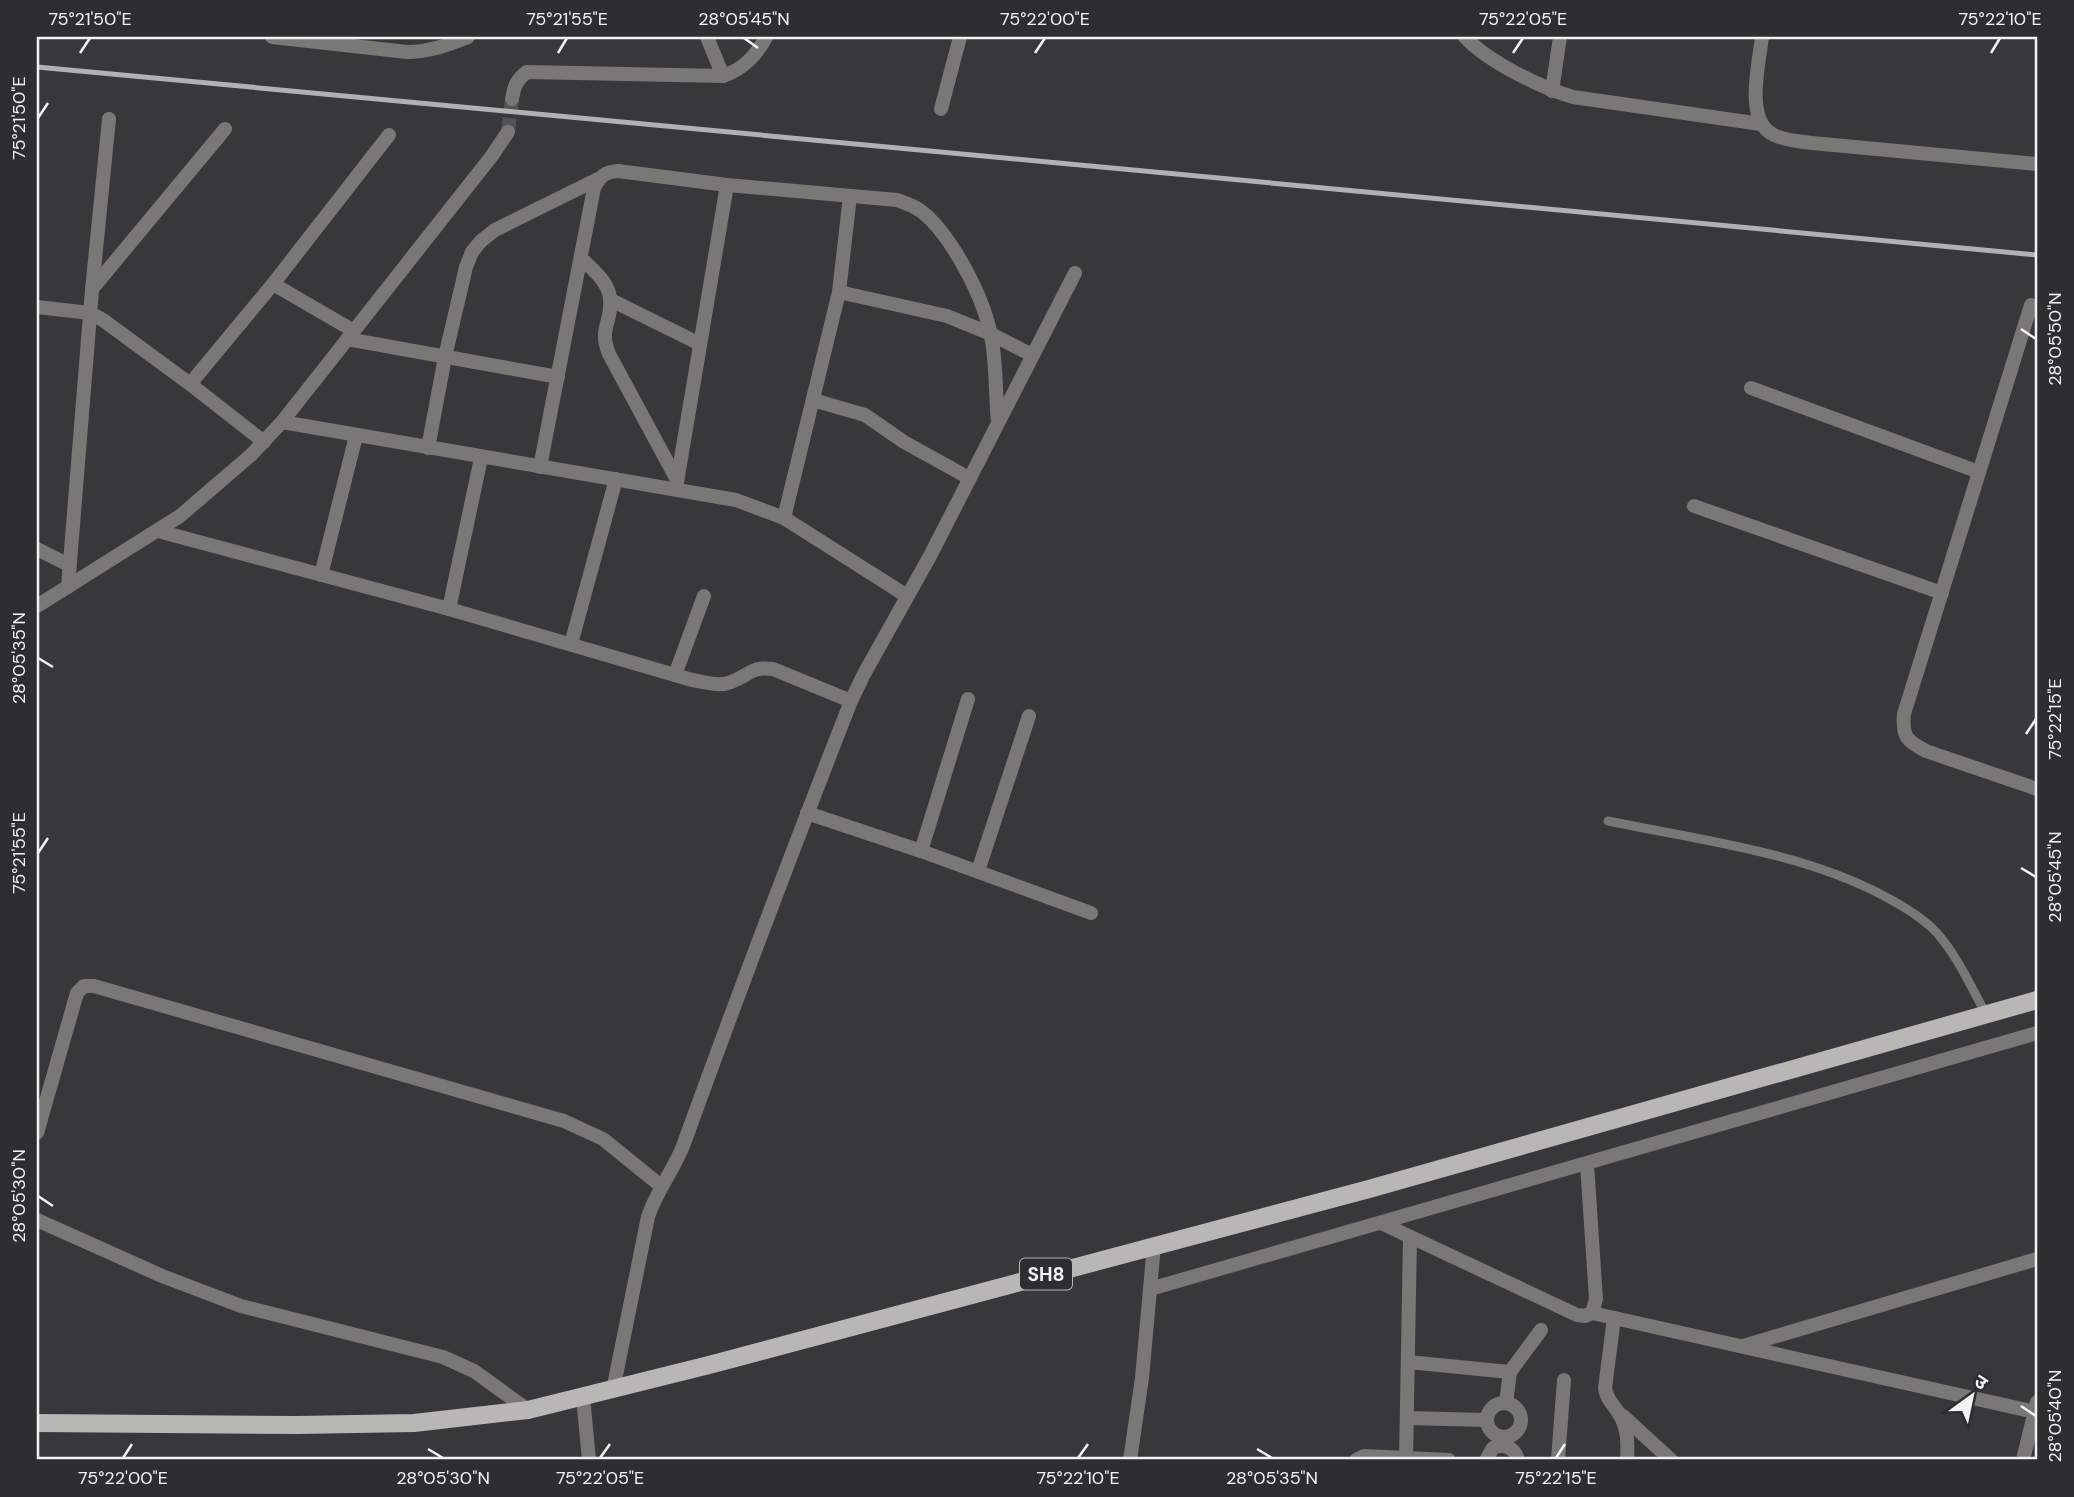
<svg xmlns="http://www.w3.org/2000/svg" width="2074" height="1497" font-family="'DM Sans','Noto Sans Devanagari',sans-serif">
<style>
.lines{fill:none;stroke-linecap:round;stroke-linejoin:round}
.street-tunnel{stroke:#545356;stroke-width:14;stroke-dasharray:14 7;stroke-linecap:butt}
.lane{stroke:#797877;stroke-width:9}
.street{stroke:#797877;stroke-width:14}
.primary{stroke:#b9b7b5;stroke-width:18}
.rail{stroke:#b1b0b2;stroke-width:5}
.ticks{fill:none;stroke:#f2f1f3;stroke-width:2.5}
.labels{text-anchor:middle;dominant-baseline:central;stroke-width:7;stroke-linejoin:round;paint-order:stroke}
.shield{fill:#2e2d2f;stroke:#b7b6b8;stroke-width:2}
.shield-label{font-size:19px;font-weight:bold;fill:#f2f1f3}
.neatline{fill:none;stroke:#f2f1f3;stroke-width:2.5}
.ticks-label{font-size:18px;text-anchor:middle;fill:#f2f1f3}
</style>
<rect width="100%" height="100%" fill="#38373a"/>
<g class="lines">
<polyline class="street-tunnel" points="508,132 512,99"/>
<path class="lane" d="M1608 821C1700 840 1801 852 1884 896 1903 906 1922 917 1936 932 1957 955 1971 987 1986 1014"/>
<g class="street">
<path d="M272 37 407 52C429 52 448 45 468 37"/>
<polyline points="707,37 723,76"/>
<path d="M1465 37C1487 61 1541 88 1573 97L1761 124"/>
<path d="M1762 37C1759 64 1744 121 1774 135 1786 141 1800 141 1812 143L2037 164"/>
<polyline points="1552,91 1560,37"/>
<path d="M512 99C514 87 516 80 527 72L723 76C742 70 757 55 766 37"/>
<polyline points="941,109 960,37"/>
<path d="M581 258C592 269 609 282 610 299 613 321 598 328 609 354L676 478"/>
<polyline points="273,284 354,331"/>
<polyline points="92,289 225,129"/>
<polyline points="839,292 947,316 991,334 1032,355"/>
<polyline points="611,300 700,344"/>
<path d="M2031 305 1904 714C1902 737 1907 741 1926 751L2037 789"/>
<polyline points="37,307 90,313 103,320 190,384 264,442"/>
<polyline points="347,339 558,377"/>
<polyline points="190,384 273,284 389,135"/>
<polyline points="1751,388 1979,472"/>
<polyline points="813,400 865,415 904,442 969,478"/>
<polyline points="282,422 736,500 784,518 907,596"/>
<polyline points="428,448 445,357 466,267 472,252 481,241 495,230 598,179"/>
<path d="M540 467 594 188C600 176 605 172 618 171L727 185 897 200C906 203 914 206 921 211 951 234 982 295 990 331 997 360 995 393 998 422"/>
<polyline points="676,488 727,185"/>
<polyline points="1694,506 1942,593"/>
<polyline points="784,518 839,292 850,196"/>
<path d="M158 531 449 609 692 680C704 682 719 687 731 682 750 675 751 666 773 669L851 701"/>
<polyline points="37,549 69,565"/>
<polyline points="321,575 356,436"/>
<polyline points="68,587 92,290 109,119"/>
<polyline points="37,606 180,516 251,455 282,422 491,157 508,132"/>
<polyline points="449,609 481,458"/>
<polyline points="571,644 616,479"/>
<polyline points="675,675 704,596"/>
<polyline points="807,813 921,851 1091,913"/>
<polyline points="921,851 968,699"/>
<polyline points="978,871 1029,716"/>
<polyline points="37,1133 77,993 84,986 94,986 564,1121 603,1139 661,1186"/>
<polyline points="37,1220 162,1276 241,1306 443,1357 474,1371 528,1410"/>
<polyline points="1381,1223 1577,1315 1585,1316 1592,1313 1596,1299 1587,1164"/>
<polyline points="1150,1289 2037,1033"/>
<polyline points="1592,1313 2035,1412"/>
<path d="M1614 1318 1605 1388C1606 1398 1612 1403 1618 1412 1628 1427 1628 1442 1627 1460"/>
<polyline points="1743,1346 2037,1259"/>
<polyline points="1408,1362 1510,1372"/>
<path d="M613 1390 648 1217C656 1192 673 1171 683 1146 737 997 793 849 851 701L864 674 930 556 1075 273"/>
<polyline points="583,1397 589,1460"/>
<circle cx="1504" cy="1420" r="17"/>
<polyline points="1506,1403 1510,1372 1541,1330"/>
<polyline points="1623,1416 1671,1460"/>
<polyline points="1407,1418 1486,1420"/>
<polyline points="1130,1460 1142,1378 1154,1245"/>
<polyline points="1356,1460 1364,1456 1449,1460"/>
<polyline points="1406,1460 1410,1237"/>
<path d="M1486 1460 1493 1448C1505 1443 1515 1448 1518 1460"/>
<polyline points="1558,1460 1564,1380"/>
<polyline points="2023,1460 2037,1402"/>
</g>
<polyline class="primary" points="37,1423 297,1425 414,1423 528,1410 709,1365 1369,1189 2037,1000"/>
<polyline class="rail" points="37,67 2037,255"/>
</g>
<path class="ticks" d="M744 38 758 48M80 53 90 38M558 53 567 38M1035 53 1045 38M1513 53 1523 38M1991 53 2000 38M38 118 48 103M2021 329 2036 339M38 658 53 667M2026 734 2036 719M38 853 48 838M2021 868 2036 877M38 1196 53 1206M2021 1406 2036 1416M428 1449 443 1458M1257 1449 1272 1458M123 1458 132 1444M600 1458 610 1444M1078 1458 1088 1444M1556 1458 1565 1444"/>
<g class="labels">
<rect class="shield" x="1020" y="1258.5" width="52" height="31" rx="5"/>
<g class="shield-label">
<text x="1046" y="1274">SH8</text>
</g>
</g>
<rect width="2074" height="1497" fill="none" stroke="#2e2d2f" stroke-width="77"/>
<g transform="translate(1972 1396) rotate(33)" stroke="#2e2d2f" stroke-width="5" paint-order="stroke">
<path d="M0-5L12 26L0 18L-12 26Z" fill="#f2f1f3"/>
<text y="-10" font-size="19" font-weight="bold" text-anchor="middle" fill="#f2f1f3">उ</text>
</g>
<rect x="38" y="38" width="1998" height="1420" class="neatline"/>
<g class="ticks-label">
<text x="90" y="25">75°21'50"E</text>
<text x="567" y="25">75°21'55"E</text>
<text x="744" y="25">28°05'45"N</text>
<text x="1045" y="25">75°22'00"E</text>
<text x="1523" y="25">75°22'05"E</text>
<text x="2000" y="25">75°22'10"E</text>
<text transform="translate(19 118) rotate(-90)" y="6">75°21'50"E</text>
<text transform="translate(2055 339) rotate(-90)" y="6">28°05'50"N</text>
<text transform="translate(19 658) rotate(-90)" y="6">28°05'35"N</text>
<text transform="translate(2055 719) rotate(-90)" y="6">75°22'15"E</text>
<text transform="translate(19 853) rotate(-90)" y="6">75°21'55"E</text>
<text transform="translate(2055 877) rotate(-90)" y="6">28°05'45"N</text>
<text transform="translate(19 1196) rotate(-90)" y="6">28°05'30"N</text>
<text transform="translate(2055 1416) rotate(-90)" y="6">28°05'40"N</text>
<text x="123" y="1484">75°22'00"E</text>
<text x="443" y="1484">28°05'30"N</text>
<text x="600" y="1484">75°22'05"E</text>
<text x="1078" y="1484">75°22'10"E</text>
<text x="1272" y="1484">28°05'35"N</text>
<text x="1556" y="1484">75°22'15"E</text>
</g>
</svg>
